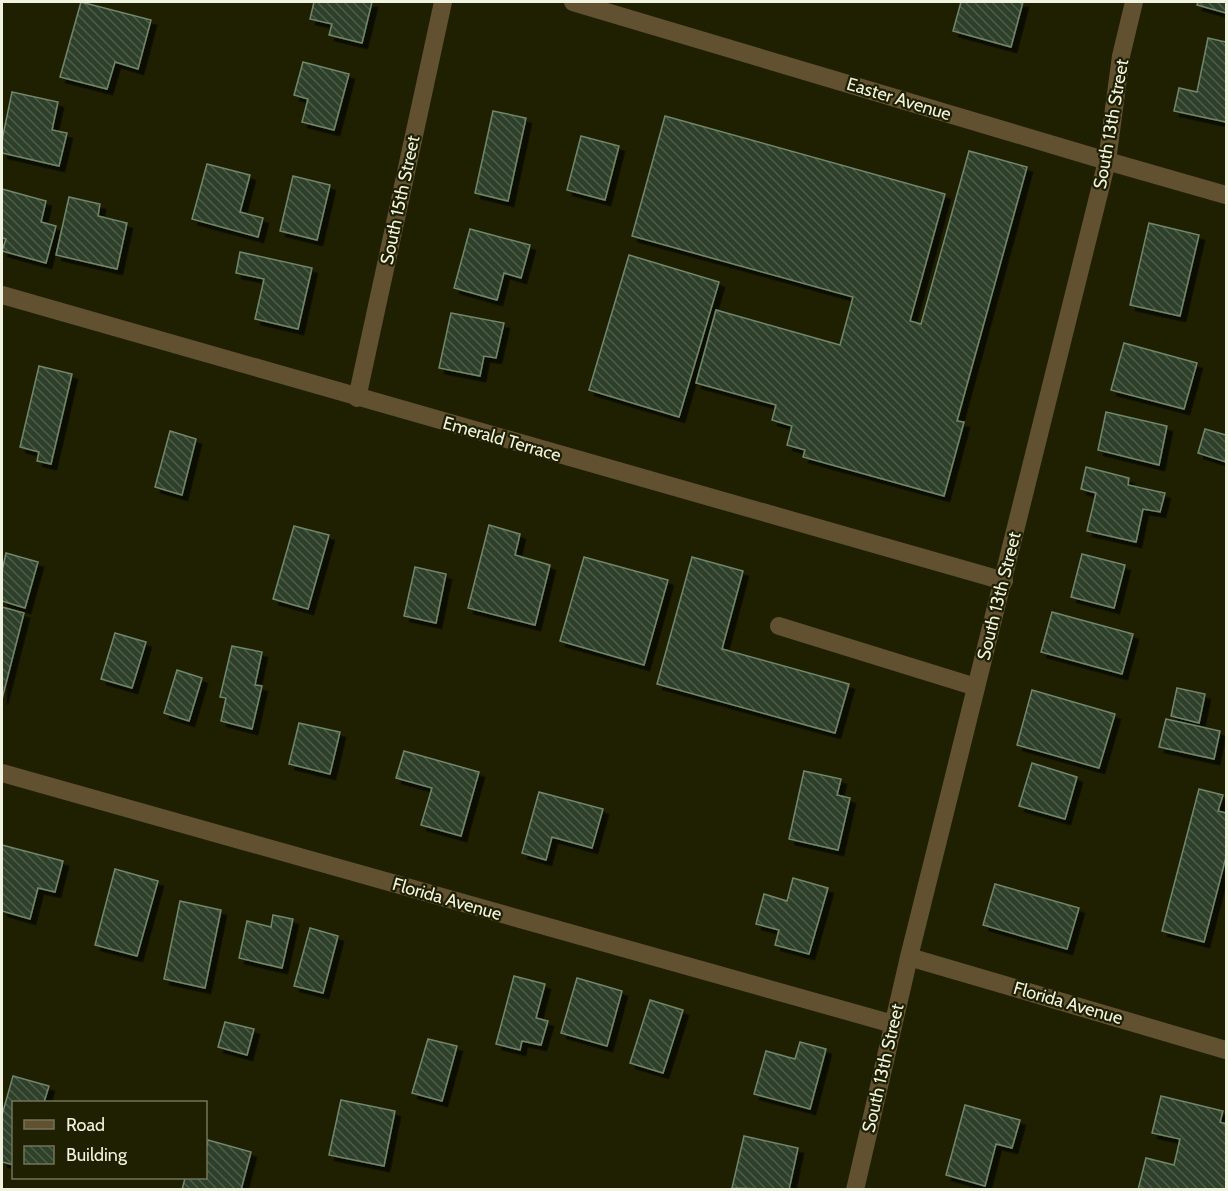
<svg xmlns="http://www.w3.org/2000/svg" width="1228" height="1191" font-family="Cabin,sans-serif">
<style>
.building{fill:url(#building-back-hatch);stroke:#71866b;stroke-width:1.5;filter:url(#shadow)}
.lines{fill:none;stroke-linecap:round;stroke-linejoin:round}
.service{stroke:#615131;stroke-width:18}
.minor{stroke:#615131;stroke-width:18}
.tertiary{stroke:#615131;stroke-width:18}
.labels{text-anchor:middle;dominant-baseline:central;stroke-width:4.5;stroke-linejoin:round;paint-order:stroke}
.street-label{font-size:18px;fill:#f1f3e1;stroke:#1f2002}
</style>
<defs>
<pattern id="building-back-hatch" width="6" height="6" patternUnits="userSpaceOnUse" patternTransform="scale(1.5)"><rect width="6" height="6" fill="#2e4129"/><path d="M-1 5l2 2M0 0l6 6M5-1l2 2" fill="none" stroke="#4d5d48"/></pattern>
<filter id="shadow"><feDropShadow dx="5.5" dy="5.5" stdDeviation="0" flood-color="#0009"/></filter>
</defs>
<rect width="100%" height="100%" fill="#1f2002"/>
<g class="building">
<polygon points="81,2 151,20 138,69 115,62 107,89 60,77"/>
<polygon points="314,2 372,2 362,43 329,35 332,24 310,19"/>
<polygon points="961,2 1023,2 1011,47 953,31"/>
<polygon points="1198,2 1226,2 1226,13 1197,5"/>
<polygon points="1208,38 1226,42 1226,122 1174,111 1179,88 1197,92"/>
<polygon points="303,62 349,74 334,130 302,122 308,99 294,95"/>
<polygon points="12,92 58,102 52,130 67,133 59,166 2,153 2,140"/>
<polygon points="493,111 526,118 508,201 475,193"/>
<polygon points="665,116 945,194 910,321 921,324 969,151 1027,167 957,421 964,422 944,496 803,457 805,450 787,445 792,426 772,420 776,405 696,383 716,310 840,345 853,297 632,236"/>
<polygon points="581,136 619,146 605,200 567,190"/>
<polygon points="207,164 250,175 240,212 263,218 258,237 192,219"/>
<polygon points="293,176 330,185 317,240 280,231"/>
<polygon points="2,189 46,201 41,222 56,226 46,263 2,251 6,239 2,238"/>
<polygon points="69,197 100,204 98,216 127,223 117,269 56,255"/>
<polygon points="1149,223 1199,235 1180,316 1130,305"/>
<polygon points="470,229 530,245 521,278 504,273 497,300 454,288"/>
<polygon points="240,252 312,268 298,329 255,319 264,279 236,273"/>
<polygon points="629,255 719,282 679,417 589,390"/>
<polygon points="451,313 504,323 496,358 484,356 480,376 439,368"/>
<polygon points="1124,343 1197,363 1184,409 1111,390"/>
<polygon points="39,366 72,374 51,464 37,461 39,452 20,447"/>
<polygon points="1106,412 1167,426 1159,465 1098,450"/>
<polygon points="1205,429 1226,435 1226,462 1198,453"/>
<polygon points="170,431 196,439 182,495 155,487"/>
<polygon points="1086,467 1129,478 1128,485 1165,493 1160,512 1143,509 1136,542 1087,531 1096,493 1081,489"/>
<polygon points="489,525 520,534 515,555 550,565 535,625 468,608"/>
<polygon points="294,526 329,535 308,609 273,599"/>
<polygon points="6,553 38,562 25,608 2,601 2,571"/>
<polygon points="1082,554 1125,565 1114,608 1071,597"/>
<polygon points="584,557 668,580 644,665 560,641"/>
<polygon points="692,557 743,571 722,649 849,684 835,733 657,684"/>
<polygon points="415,567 446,574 436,623 404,616"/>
<polygon points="2,607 24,613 2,699"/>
<polygon points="1052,612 1133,634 1122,674 1041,652"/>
<polygon points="115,633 146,642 132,688 101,679"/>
<polygon points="232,646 262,652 255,685 262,686 252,729 221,721 226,698 220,697"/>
<polygon points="177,670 202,678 189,721 164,713"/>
<polygon points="1177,688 1205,694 1199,723 1171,716"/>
<polygon points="1032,690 1115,714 1099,768 1017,745"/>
<polygon points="1166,719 1220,731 1214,759 1159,747"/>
<polygon points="299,723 340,732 330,774 289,764"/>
<polygon points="404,751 479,772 461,836 421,825 432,788 396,778"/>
<polygon points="1032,763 1077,777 1065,819 1019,806"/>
<polygon points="804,771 841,779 837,795 850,798 838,850 789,839"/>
<polygon points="1199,789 1223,795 1218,811 1226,813 1226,857 1204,942 1162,931"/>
<polygon points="539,792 603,809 592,848 552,837 546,860 522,853"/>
<polygon points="2,845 63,861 55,892 38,888 30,919 2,911"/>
<polygon points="115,869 158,881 137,956 95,945"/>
<polygon points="793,878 828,888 809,954 775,945 779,930 756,924 764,894 787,901"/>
<polygon points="995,884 1079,908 1067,949 983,925"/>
<polygon points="180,901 221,910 205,988 164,979"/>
<polygon points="273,915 293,919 282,968 239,958 247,921 271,927"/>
<polygon points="310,928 338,936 323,993 294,986"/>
<polygon points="514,976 545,984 536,1018 548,1021 541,1045 522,1041 520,1050 496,1044"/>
<polygon points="577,978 622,991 607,1046 561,1033"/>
<polygon points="650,1000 683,1010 663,1073 630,1063"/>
<polygon points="225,1022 254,1029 247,1055 218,1047"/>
<polygon points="428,1039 457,1046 442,1101 412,1093"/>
<polygon points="800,1042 826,1049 810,1109 754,1094 766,1051 795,1059"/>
<polygon points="13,1076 49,1086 44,1102 14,1102 14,1165 2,1162 2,1115"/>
<polygon points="1161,1096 1223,1111 1220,1122 1226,1124 1226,1190 1138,1190 1146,1158 1174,1165 1180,1139 1152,1133"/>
<polygon points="341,1100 395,1111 384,1166 329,1155"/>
<polygon points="965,1105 1020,1120 1012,1148 996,1144 985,1186 946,1175"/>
<polygon points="744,1136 798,1148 789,1190 732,1188"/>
<polygon points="208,1140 251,1152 241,1190 182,1190 185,1178 206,1178 206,1149"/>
</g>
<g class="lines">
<polyline class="service" points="779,626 976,687"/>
<g class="minor">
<polyline points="573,2 1107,161 1226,195"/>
<polyline points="2,295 1004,581"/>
<polyline points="357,398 443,2"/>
<polyline points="2,773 893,1024"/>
<polyline points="909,957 1226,1050"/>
</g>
<polyline class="tertiary" points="855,1190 909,957 1107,161 1121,56 1134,2"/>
</g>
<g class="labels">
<g class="street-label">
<text transform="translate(899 99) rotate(17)">Easter Avenue</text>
<text transform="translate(1111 124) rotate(-80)">South 13th Street</text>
<text transform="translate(400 200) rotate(-78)">South 15th Street</text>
<text transform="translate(502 439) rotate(16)">Emerald Terrace</text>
<text transform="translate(999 596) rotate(-76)">South 13th Street</text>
<text transform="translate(447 899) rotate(16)">Florida Avenue</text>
<text transform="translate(1068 1003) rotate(16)">Florida Avenue</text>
<text transform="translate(883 1068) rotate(-77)">South 13th Street</text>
</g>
</g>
<rect width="1228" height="1191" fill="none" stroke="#f1f3e1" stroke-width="6"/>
<rect x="12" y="1101" width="195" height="78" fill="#1f2002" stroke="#73745b" stroke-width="1.5"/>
<rect x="24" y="1120" width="30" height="9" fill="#615131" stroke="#73745b" stroke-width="1.5"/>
<text x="66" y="1131" font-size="18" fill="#f1f3e1">Road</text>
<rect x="24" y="1146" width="30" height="18" fill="url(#building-back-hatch)" stroke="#73745b" stroke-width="1.5"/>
<text x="66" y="1161" font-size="18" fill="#f1f3e1">Building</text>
</svg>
